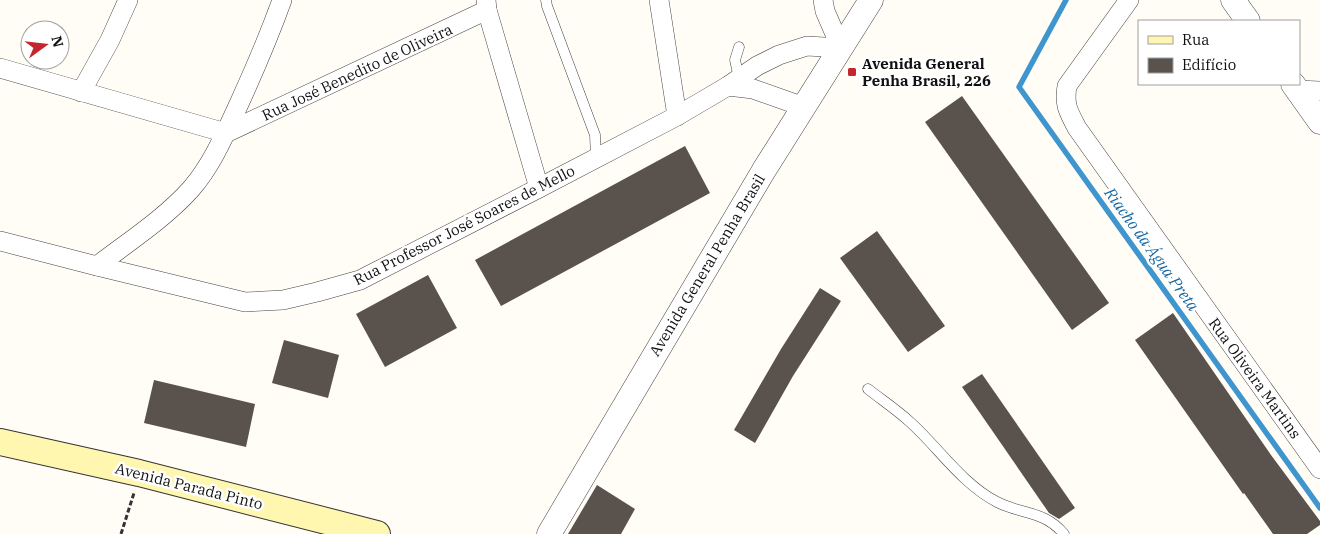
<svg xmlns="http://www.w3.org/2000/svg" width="1320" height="534" font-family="'IBM Plex Serif',serif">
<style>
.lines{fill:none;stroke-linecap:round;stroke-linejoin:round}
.stream{stroke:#3f96cf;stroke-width:5.5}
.building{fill:#5a524d}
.service-casing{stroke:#444;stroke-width:11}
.minor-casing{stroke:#444;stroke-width:20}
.tertiary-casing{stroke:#444;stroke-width:25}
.secondary-casing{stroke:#333;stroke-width:28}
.path{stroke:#333;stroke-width:3;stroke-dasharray:5 2.5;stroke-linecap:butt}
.service{stroke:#fff;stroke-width:10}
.minor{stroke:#fff;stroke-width:19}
.tertiary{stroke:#fff;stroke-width:24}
.secondary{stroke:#fff6b0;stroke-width:26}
.poi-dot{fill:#c4262e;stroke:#fff;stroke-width:2}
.labels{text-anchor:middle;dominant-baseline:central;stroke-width:5;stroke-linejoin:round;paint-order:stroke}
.poi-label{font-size:15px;font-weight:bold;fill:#111;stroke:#fff;text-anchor:start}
.street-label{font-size:15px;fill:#111;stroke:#fff}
.water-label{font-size:16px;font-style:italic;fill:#1768a6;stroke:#fff}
</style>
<rect width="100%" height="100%" fill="#fffdf5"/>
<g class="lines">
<polyline class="stream" points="1066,0 1019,87 1320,508"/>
</g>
<g class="building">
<polygon points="962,96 1109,303 1072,330 925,122"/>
<polygon points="685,146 710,193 501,306 475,260"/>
<polygon points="877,231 945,326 908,352 840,258"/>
<polygon points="428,275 457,328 385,367 356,314"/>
<polygon points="820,288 841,301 793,376 755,443 734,430 781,349"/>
<polygon points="1173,313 1271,455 1320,521 1320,525 1307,534 1273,534 1244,493 1243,494 1135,340"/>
<polygon points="284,340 339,355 328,398 272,383"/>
<polygon points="982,374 1075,508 1059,519 1049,513 962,387"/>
<polygon points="154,380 255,404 246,447 144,423"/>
<polygon points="597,485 635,509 621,534 568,534"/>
</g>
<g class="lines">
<defs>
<g id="service">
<polyline points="546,0 547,6 595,135 596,158"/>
<polyline points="739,47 735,60 739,78"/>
<path d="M868 389C882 400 897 410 910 422 938 447 962 484 997 502 1022 515 1044 510 1064 534"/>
</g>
<g id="minor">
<polyline points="486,0 487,10 539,188"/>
<polyline points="659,0 677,116"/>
<path d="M1129 0 1067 86C1064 105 1068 111 1077 128L1320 469"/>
<polyline points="0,68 226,133 487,10"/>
<polyline points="728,86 753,89 804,107"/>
<polyline points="1297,90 1320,91"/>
<polyline points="81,92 110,40 128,0"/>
<polyline points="0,241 97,266 245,302 283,300 317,292 360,280 539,188 677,116 728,86 757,66 779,55 807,46 841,48 825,11 823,0"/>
<path d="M97 266C128 242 164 219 191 189 212 165 225 134 238 106 254 71 269 36 282 0"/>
</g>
<g id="tertiary">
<polyline points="1233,0 1248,21"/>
<polyline points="1293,84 1320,122"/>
<polyline points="549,534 764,170 871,0"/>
</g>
<polyline id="secondary" points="0,442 139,473 377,534"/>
</defs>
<use href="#service" class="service-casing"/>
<use href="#minor" class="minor-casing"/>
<use href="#tertiary" class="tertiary-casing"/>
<use href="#secondary" class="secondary-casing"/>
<polyline class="path" points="121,534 134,493"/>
<use href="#service" class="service"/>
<use href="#minor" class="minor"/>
<use href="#tertiary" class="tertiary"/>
<use href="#secondary" class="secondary"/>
</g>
<rect class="poi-dot" x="847" y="67" width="10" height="10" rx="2.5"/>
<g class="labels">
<g class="poi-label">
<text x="862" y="63">Avenida General<tspan x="862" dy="17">Penha Brasil, 226</tspan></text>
</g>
<g class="street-label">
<text transform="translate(357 72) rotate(-25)">Rua José Benedito de Oliveira</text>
<text transform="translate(464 225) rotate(-27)">Rua Professor José Soares de Mello</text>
<text transform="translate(707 265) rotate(-59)">Avenida General Penha Brasil</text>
<text transform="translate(1255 378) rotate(54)">Rua Oliveira Martins</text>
<text transform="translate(189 486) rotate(14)">Avenida Parada Pinto</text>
</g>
<g class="water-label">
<text transform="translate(1152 249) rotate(54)">Riacho da Água Preta</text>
</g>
</g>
<rect x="1138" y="20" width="162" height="65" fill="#ffffff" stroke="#a0a0a0"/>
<rect x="1148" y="36" width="25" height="8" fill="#fff6b0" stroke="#a0a0a0"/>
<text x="1182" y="45" font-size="15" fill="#111111">Rua</text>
<rect x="1148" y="58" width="25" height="15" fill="#5a524d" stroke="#a0a0a0"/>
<text x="1182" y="70" font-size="15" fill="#111111">Edifício</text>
<g transform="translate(45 45) rotate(75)"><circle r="24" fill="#ffffff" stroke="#a0a0a0"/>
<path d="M0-4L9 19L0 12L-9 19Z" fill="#c4262e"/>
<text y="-8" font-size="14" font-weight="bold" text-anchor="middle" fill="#111111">N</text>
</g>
</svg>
